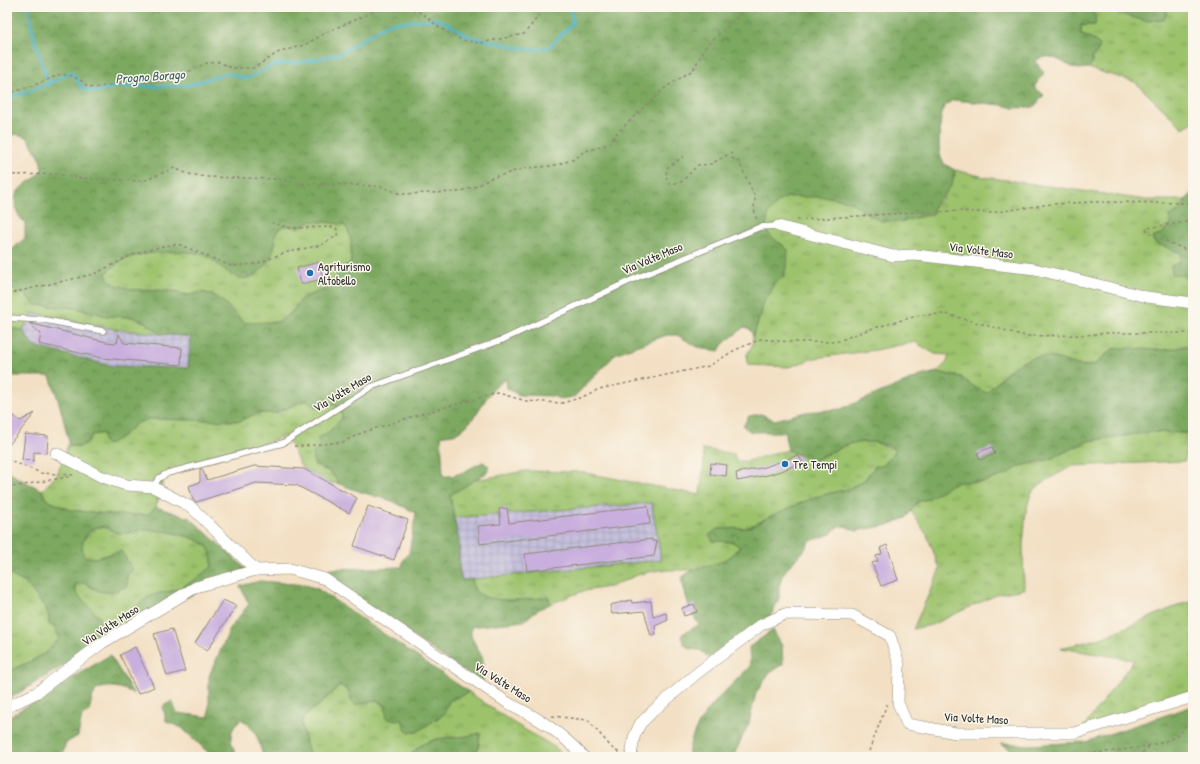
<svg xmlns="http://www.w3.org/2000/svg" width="1200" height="764" font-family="'Patrick Hand',sans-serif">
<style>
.industrial{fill:url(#industrial-grid)}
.grass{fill:url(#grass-tufts);stroke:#64764c}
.forest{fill:url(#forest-crowns);stroke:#546a46;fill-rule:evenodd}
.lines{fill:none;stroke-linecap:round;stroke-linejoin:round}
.stream{stroke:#45b1c3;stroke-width:3}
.building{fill:#c9afde}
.lane-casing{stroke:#8f8678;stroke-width:7}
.street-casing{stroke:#8f8678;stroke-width:12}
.path{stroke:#8f8678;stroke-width:1.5;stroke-dasharray:3 3;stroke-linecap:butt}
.lane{stroke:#fff;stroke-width:5.5}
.street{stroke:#fff;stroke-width:11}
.poi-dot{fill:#1f6fb2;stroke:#fbf7ec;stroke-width:1.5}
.labels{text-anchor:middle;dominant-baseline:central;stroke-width:3;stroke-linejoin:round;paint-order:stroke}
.street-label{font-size:12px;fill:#2b2b2b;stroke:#fbf7ec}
.poi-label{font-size:12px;fill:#2b2b2b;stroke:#fbf7ec;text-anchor:start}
.water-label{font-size:13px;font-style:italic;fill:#345a60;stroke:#fbf7ec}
</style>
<defs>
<pattern id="industrial-grid" width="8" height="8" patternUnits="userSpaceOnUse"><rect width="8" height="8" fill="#c5c0db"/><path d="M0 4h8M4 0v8" fill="none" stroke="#a9a5bc"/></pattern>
<pattern id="grass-tufts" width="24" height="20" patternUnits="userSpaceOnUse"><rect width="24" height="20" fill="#9cc26c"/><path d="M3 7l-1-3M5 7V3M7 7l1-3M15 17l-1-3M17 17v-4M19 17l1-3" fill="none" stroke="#7f9e59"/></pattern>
<pattern id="forest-crowns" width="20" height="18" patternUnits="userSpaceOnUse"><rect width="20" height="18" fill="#7da860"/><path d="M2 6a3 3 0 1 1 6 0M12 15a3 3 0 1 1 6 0" fill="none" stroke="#67894f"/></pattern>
</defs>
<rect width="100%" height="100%" fill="#fbf7ec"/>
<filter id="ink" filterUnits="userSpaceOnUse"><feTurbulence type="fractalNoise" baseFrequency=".025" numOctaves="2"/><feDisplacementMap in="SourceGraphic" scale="8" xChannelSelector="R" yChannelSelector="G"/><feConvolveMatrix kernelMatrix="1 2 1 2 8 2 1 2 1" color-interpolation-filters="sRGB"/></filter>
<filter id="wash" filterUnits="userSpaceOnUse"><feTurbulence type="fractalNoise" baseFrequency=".012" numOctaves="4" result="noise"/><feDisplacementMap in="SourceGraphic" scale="16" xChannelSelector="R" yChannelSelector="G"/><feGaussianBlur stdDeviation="0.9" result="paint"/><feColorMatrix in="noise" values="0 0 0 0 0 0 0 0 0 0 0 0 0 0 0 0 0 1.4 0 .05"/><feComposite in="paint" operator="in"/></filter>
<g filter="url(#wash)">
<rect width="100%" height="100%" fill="#f3e0c4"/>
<g class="industrial">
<polygon points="33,313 114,329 191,337 189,368 112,366 33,346 23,330"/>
<polygon points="652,502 662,560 462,580 459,568 459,542 453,518"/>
</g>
<g class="grass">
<polygon points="1090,7 1108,7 1121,14 1146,21 1154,19 1167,12 1163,7 1193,7 1193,122 1183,128 1135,82 1088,68 1092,64 1092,57 1097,53 1091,38 1081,35 1081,25 1095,25"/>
<path d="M955 170 985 177 1146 200H1185L1184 207C1181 209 1177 212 1174 215 1167 225 1167 235 1152 238L1174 251 1181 252V275L1193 281V345L1166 350 1115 349 1104 356 1097 364 1088 366 1074 365 1058 359 1010 369 986 393 971 385 961 377 937 372 947 362 949 355 935 354 915 342 875 350 815 358 789 367 748 365 747 354 752 346 753 336 762 311V304L771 292 783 245C778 242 773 240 770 236 758 222 772 202 787 197 800 193 838 196 851 202 857 205 863 211 869 215 879 214 928 210 933 207 944 200 954 182 955 170Z"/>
<path d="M311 221 344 224C353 235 351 249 351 263L344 266 325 289 302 298 292 312 278 322 245 323 205 292C199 293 190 296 183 294 180 293 177 291 174 291 158 288 109 296 106 273 112 268 117 263 123 260 140 251 192 247 208 257 222 265 230 278 248 278L276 242 275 234 282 226 299 227Z"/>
<polygon points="15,289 22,291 35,305 76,308 107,316 132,317 145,322 161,334 114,329 33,313 23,330 7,328 7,291"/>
<polygon points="307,401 315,406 336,405 341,411 342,418 329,432 317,438 322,445 318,451 322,469 331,472 339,484 327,482 301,467 286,436 165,476 156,507 147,515 114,515 71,510 51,502 45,498 42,490 57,475 68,445 79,447 87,443 92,435 104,433 120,438 137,423 151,419 240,421 257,413 276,413 300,402"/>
<polygon points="1150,432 1186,433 1185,461 1072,466 1042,483 1031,493 1026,511 1023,546 1024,589 998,594 931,625 913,629 940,569 927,535 911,511 917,502 928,499 952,484 960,482 983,482 1005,475 1020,466 1048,460 1088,441"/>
<path d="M863 442H875L896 450 883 466 870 472 865 480 848 489 815 497 746 528 717 529 713 541 733 542 740 546 730 557 718 563 692 570H659L640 574 610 587 583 591 550 604 548 597C533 599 481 606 474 588 473 586 473 581 472 579L661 560 652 503 453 518 450 495 475 480 525 471 581 472 700 495 704 464 703 449 734 454 736 461H747L788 450 813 461 848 444Z"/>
<path d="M97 527 108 528C119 538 132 531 146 530 162 530 199 535 209 549 212 555 212 561 212 567 196 578 179 593 159 593L123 628 111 637 98 616 76 593 75 584 86 583 93 589 127 585V576L121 551 96 558 84 557C77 543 86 535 97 527Z"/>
<path d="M7 573 27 584 46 609 49 616V624L53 626 60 638C54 643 50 651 44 654 32 661 20 666 7 672Z"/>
<polygon points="1193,602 1193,691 1083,728 1134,660 1061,648 1101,638 1184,603"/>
<path d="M340 685 349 691 351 701 368 703 377 700 402 719 407 732H417L444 714 449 701 469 692 512 722 556 748 564 757H475L479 745 480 733C454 742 433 731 412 753V757H310L302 728V721L307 713 318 706Z"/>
</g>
<g class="forest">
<path d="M7 7H1090C1093 13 1097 15 1095 25H1081V35L1091 38 1100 45 1097 53 1092 57V64L1088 68C1085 68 1081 69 1079 69 1062 66 1053 49 1035 61L1044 73 1034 87 1044 95 1034 107 1014 108 1002 105 953 100 944 106C940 117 936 152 943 162 945 165 951 168 955 170L952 185 933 207 934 213 901 222 881 221 869 215 851 202 829 197H788L779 201 769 212 766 227 769 235 788 250 787 266 783 278 773 283 771 292 762 304V311L753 336 750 329 744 327C736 336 723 340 719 351L698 347 677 335H667L617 353 574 397 559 399 553 396 518 395 507 388 506 379C484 391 480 418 459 432 454 435 446 434 441 436L443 476C457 478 471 467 483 462L490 467 488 472 450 495 459 542V568L462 580 472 579C473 581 473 586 474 588 481 606 534 599 549 597L550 604 537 610 524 621 471 627V636L483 659V684L322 575 330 569 402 567 403 561 409 553 416 513 392 501 361 492 339 484 331 472 314 464 312 454 321 445 317 438 329 432 342 418 341 411 336 405 315 406 307 401 300 402 276 413H257L240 421 151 419 137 423 120 438 107 445 103 440V433L92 435 87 443 79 447 68 445 69 442 60 406 50 376H7V328L23 330 33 346 112 366 188 368 191 337 161 334 145 322 132 317 107 316 76 308 35 305C26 295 21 288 7 291V254L25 238V223C16 215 10 198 21 188 29 180 35 181 42 169L40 158 27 137 16 134 7 138ZM311 221 344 224C353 235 351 249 351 263L344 266 325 289 302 298 292 312 278 322 245 323C233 313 222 296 206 293 199 291 191 296 184 295 180 294 177 291 173 291 157 290 109 294 106 273 112 268 117 263 123 260 139 252 192 248 207 256 218 262 227 275 240 278 260 282 278 252 275 234L282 226 299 227Z"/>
<polygon points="1108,7 1163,7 1167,12 1164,20 1146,21 1121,14"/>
<path d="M1193 191V281L1181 275 1172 274 1171 266 1180 262 1181 253 1155 243 1152 238C1160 236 1165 231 1171 224L1169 216 1174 215 1184 207 1185 200 1192 194Z"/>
<path d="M1190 345H1193V433L1150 432 1088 441 1048 460 1020 466 1005 475 983 482H960L952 484 928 499 917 502 906 518 888 525 856 531 845 526 837 527 831 534 810 541 803 552 788 567 782 576 779 587V599L771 615 709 658 700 650C689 650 681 646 682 634L699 625 690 610 681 578 692 570 718 563 730 557 740 547 733 542 713 541 709 535 717 529 746 528 754 525 766 518 815 497 848 489 865 480 875 466H883L896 450 890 446 875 442H863L848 444 813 461 788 450 785 437 787 432H751L743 426 749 416 761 414 775 420 806 412 841 409 920 376 937 372 961 377 971 385 986 393C1008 373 1023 349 1058 359 1068 361 1078 367 1090 366 1101 364 1104 353 1114 349 1123 346 1154 351 1166 350 1174 349 1182 347 1190 345Z"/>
<path d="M7 468 16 477 42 490 45 498 51 502 71 510 114 515H147L156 507 190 518 246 569 123 628C129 613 143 596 160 593 167 592 174 591 181 588 192 583 202 574 212 567 212 561 212 555 209 549 199 535 162 530 146 530 132 531 119 538 108 528 105 527 101 526 98 527 85 529 79 546 84 557L96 558 121 551 133 569 127 576V585C114 596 99 594 86 583L75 584 76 593 98 616 111 637 7 700V672C20 666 32 661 44 654 50 651 54 642 60 638L53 626 49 624V616L46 609 27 584 7 573Z"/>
<path d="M260 581 306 585 318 589 469 692 449 701 444 714 417 732H407L402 720 387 719 385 705 377 700 355 705 351 701 349 691 340 685 318 706 307 713 302 721V728L310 757H263C259 740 256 728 241 719 227 731 230 742 237 757H213L182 728 166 721 163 706 172 701 177 713 209 717V676L231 627 249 604 240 586Z"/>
<path d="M773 630 782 646 783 664 770 672 756 693 749 723 733 757H688C691 718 725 693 750 666L749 647Z"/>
<path d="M110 655 134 694C122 687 109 684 96 690L92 698 89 712 82 716 78 736 66 743 61 757H49L38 754 34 757H25L7 751V718Z"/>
<polygon points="1193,706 1193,757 1028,757 1018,755 1001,743 1029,745 1085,742"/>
<path d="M480 733 479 745 475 757H412V753C433 731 454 742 480 733Z"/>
</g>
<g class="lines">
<g class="stream">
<polyline points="28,7 34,37 49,85"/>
<path d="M7 98C30 92 50 85 71 72L77 79 81 87 92 92 116 87 179 86 192 84 227 73 246 79 274 65 303 62 339 54 389 23 435 19 443 21 468 36 515 47 537 50 549 47 573 23 570 7"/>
</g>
</g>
<g id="blocks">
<g class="building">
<polygon points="319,262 323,279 301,284 297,268"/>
<polygon points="29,323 106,342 117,343 119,334 124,343 182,348 181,365 102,358 39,344 41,334"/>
<polygon points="7,410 20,421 35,413 7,447"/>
<polygon points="25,434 48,436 47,453 34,452 34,461 22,460"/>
<polygon points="992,447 995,454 980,460 977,453"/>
<polygon points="798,455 802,462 784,470 768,475 737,481 736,473 765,467"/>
<polygon points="711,463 727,465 726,476 710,474"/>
<polygon points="254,466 304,469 357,498 349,513 296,485 256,483 196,502 193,500 189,486 200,482 200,469 202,469 207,480"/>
<polygon points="368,506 408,520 394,560 354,546"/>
<polygon points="648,506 650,524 480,544 478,526 501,524 499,509 507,508 509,523"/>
<polygon points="652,539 652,541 657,541 654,556 527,571 525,554"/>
<polygon points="887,545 898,580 881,586 872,563 878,561 876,556 882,554 880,548"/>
<polygon points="223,600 236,606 207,651 195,643"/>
<polygon points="631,600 632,603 651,601 653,617 666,613 668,620 655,626 656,635 651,636 644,611 612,614 610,605"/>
<polygon points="694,604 697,612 684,616 682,608"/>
<polygon points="172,629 185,671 167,676 154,634"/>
<polygon points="135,647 154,687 138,694 120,655"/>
</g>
</g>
</g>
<g filter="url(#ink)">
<use href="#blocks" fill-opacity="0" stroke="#8f8678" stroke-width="1"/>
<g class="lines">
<defs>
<g id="lane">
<polyline points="7,318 45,320 103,331"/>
<polyline points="153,487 159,478 168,473 283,443 371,387 502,340 636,278 760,227 778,226"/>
</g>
<g id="street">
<polyline points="778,226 893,256 916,255 1035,269 1147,297 1193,303"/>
<path d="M56 453 100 476 126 485 153 487 191 507 256 570 290 569 325 579 508 703C539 718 560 732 584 757"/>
<polyline points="7,707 36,693 102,643 196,587 256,570"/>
<polyline points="631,757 634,737 640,724 652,712 696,674 761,625 785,614 852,615 890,636 899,664 898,703 907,724 956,733 1074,733 1193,697"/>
</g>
</defs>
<use href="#lane" class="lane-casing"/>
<use href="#street" class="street-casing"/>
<g class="path">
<polyline points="407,7 423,14 440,28 462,40 480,43 524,34 546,7"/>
<polyline points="7,94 40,83 61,74 72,76 82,81 87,86 94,88 127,82 166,82 207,63 219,62 231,68 254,68 277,53 304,45 331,30 385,7"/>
<polyline points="684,156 667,168 666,177 670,184 681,182 698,165 711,164 731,153 732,158 739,162 754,195 755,199 754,209 757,221"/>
<polyline points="7,175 57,174 78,178 143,181 174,168 188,174 206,177 279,179 296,183 379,186 401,194 458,192 477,186 491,178 526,168 552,166 575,159 583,152 611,143 614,136 646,105 666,87 693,70 706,46 748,7"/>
<polyline points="797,220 919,212 961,211 990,213 1051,204 1092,202 1193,203"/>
<polyline points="1193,221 1146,228 1148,233 1193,253"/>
<polyline points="7,294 94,274 132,255 159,247 178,244 231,266 256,264 284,253 321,245 337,236 338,231 335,227 291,228 272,223"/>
<polyline points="294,446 304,446 343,442 361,433 424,413 498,393 526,401 562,403 580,398 599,389 709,366 735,350 761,339 790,342 836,342 867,330 920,315 946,314 1025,336 1083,335 1109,333 1193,333"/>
<polyline points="7,459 41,473 74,475"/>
<polyline points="7,488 72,476"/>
<polyline points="552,716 588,720 612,748 621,754"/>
<polyline points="869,757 869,751 887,704"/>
<path d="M1046 757C1071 755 1165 750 1180 733 1183 731 1185 726 1186 723L1193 721"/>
<polyline points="1138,757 1151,744"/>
</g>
<use href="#lane" class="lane"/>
<use href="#street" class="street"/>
</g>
</g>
<g class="poi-dot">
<circle cx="310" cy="273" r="4"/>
<circle cx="785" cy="464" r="4"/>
</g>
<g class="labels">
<g class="street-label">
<text transform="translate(981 250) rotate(7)">Via Volte Maso</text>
<text transform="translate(652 258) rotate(-23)">Via Volte Maso</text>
<text transform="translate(342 392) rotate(-31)">Via Volte Maso</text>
<text transform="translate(110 625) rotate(-33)">Via Volte Maso</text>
<text transform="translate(503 682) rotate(32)">Via Volte Maso</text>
<text transform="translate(976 718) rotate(3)">Via Volte Maso</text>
</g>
<g class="poi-label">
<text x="318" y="266">Agriturismo<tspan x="318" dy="14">Altobello</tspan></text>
<text x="793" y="464">Tre Tempi</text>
</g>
<g class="water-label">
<text transform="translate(150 76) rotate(-4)">Progno Borago</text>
</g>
</g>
<rect width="1200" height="764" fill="none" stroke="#fbf7ec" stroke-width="24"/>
</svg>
